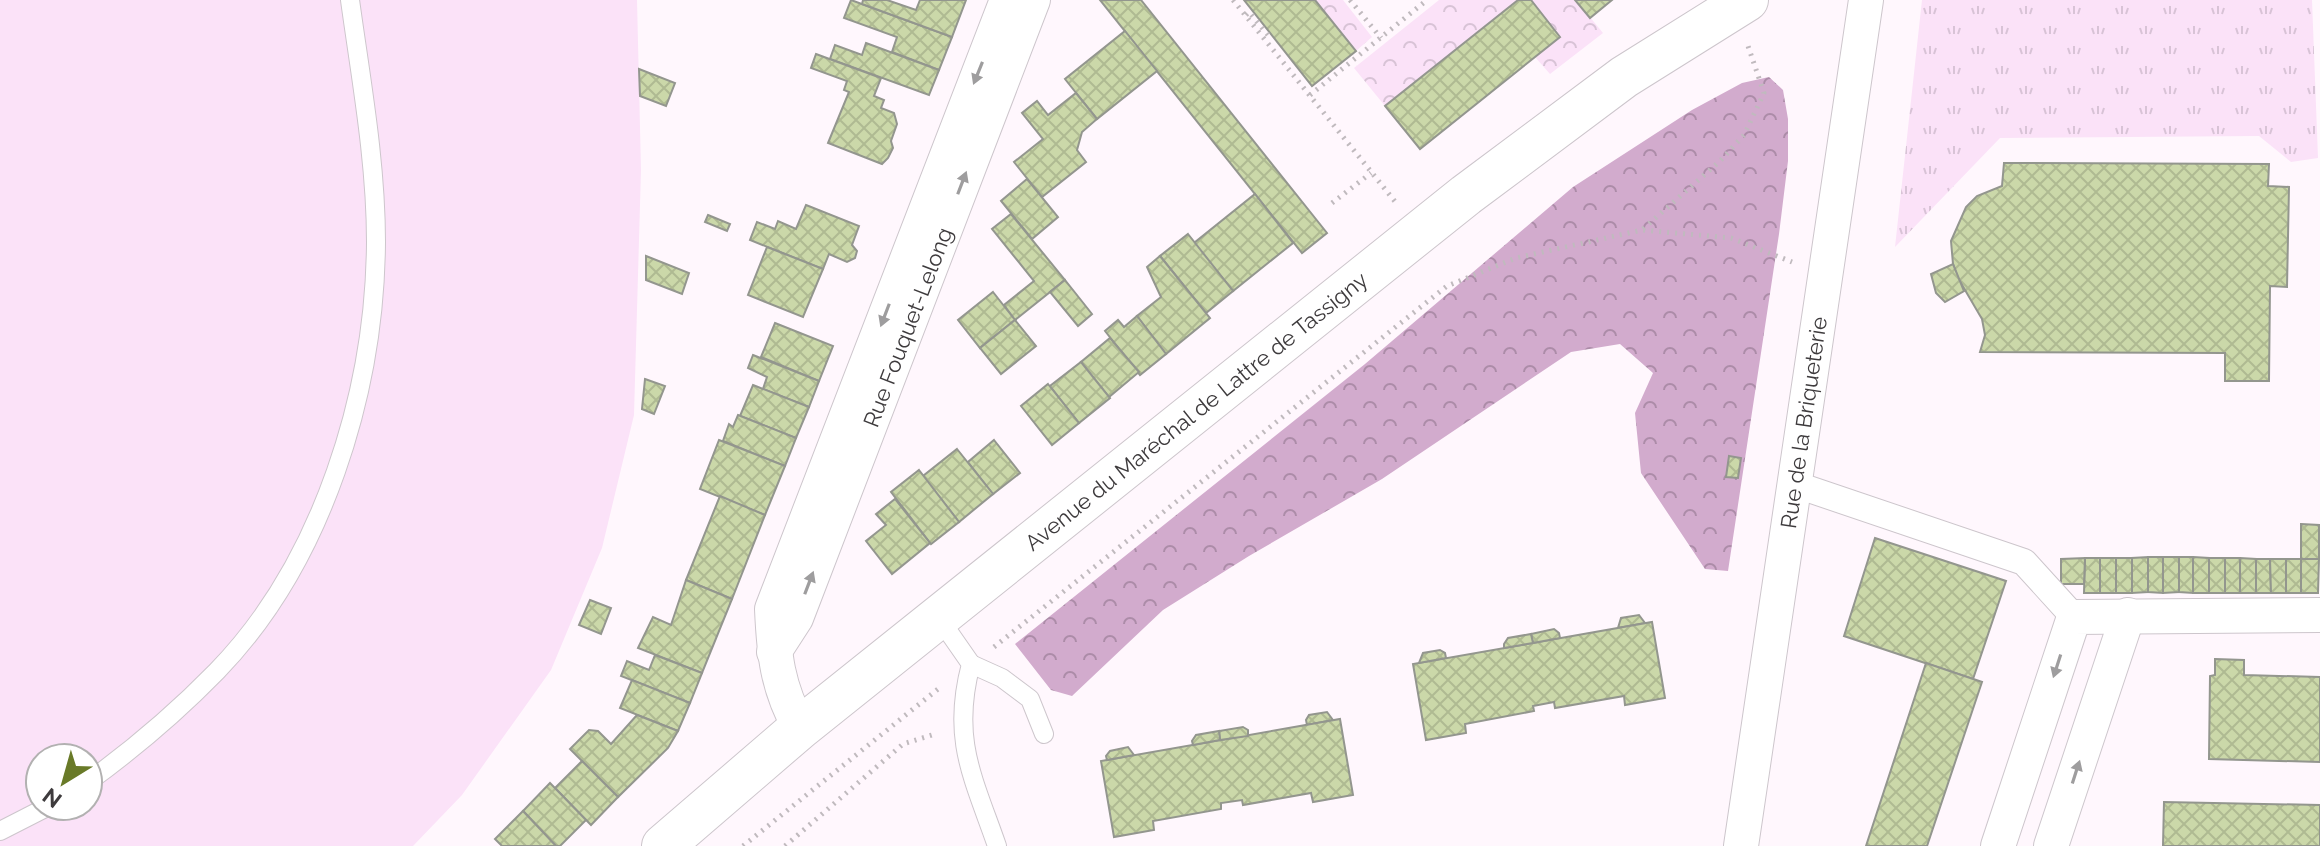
<svg xmlns="http://www.w3.org/2000/svg" width="2320" height="846" font-family="Raleway,sans-serif">
<style>
.grass{fill:url(#grass-tufts)}
.forest{fill:url(#forest-crowns)}
.park{fill:url(#park-crowns)}
.pitch{fill:#fbe2f8;fill-rule:evenodd}
.building{fill:url(#building-cross-hatch);stroke:#93968e;stroke-width:2}
.lines{fill:none;stroke-linecap:round;stroke-linejoin:round}
.service-casing{stroke:#cdc6cc;stroke-width:20}
.pedestrian-casing{stroke:#cdc6cc;stroke-width:28}
.minor-casing{stroke:#cdc6cc;stroke-width:36}
.tertiary-casing{stroke:#cdc6cc;stroke-width:44}
.path{stroke:#c0babe;stroke-width:5;stroke-dasharray:2 6;stroke-linecap:butt}
.service{stroke:#fff;stroke-width:18}
.pedestrian{stroke:#fff;stroke-width:26}
.minor{stroke:#fff;stroke-width:34}
.tertiary{stroke:#fff;stroke-width:42}
.oneway{fill:#9e9d9e}
.labels{text-anchor:middle;dominant-baseline:central;stroke-width:6;stroke-linejoin:round;paint-order:stroke}
.street-label{font-size:22px;fill:#3e3b3d;stroke:#fff}
</style>
<defs>
<pattern id="grass-tufts" width="24" height="20" patternUnits="userSpaceOnUse" patternTransform="scale(2)"><rect width="24" height="20" fill="#fbe2f8"/><path d="M3 7l-1-3M5 7V3M7 7l1-3M15 17l-1-3M17 17v-4M19 17l1-3" fill="none" stroke="#d8c3d6"/></pattern>
<pattern id="forest-crowns" width="20" height="18" patternUnits="userSpaceOnUse" patternTransform="scale(2)"><rect width="20" height="18" fill="#d2abcd"/><path d="M2 6a3 3 0 1 1 6 0M12 15a3 3 0 1 1 6 0" fill="none" stroke="#ac8ca8"/></pattern>
<pattern id="park-crowns" width="20" height="18" patternUnits="userSpaceOnUse" patternTransform="scale(2)"><rect width="20" height="18" fill="#fbe2f8"/><path d="M2 6a3 3 0 1 1 6 0M12 15a3 3 0 1 1 6 0" fill="none" stroke="#d8c3d6"/></pattern>
<pattern id="building-cross-hatch" width="8" height="8" patternUnits="userSpaceOnUse" patternTransform="scale(2)"><rect width="8" height="8" fill="#cbd8a9"/><path d="M0 0l8 8M0 8l8-8" fill="none" stroke="#afba92"/></pattern>
</defs>
<rect width="100%" height="100%" fill="#fff7fd"/>
<polygon class="grass" points="1922,0 2312,0 2318,158 2291,162 2259,136 2000,138 1895,247"/>
<polygon class="forest" points="1769,77 1783,90 1788,119 1788,161 1779,234 1728,571 1705,569 1641,473 1635,413 1653,373 1620,344 1571,352 1382,479 1249,556 1163,610 1072,696 1051,690 1015,644 1365,364 1573,187 1692,110 1742,83"/>
<g class="park">
<polygon points="1315,0 1343,0 1372,37 1356,51"/>
<polygon points="1439,0 1518,0 1385,106 1354,68"/>
<polygon points="1531,0 1576,0 1603,33 1550,74 1535,57 1560,37"/>
</g>
<path class="pitch" d="M0 0H637L641 170 634 415 602 548 551 670 462 795 413 846H0ZM40 758H88V806H40Z"/>
<g class="building">
<polygon points="851,0 952,37 939,70 892,52 897,37 844,18"/>
<polygon points="863,0 887,0 916,10 920,0 966,0 952,37 862,4"/>
<polygon points="1100,0 1141,0 1327,233 1302,253"/>
<polygon points="1244,0 1315,0 1356,51 1312,86"/>
<polygon points="1518,0 1531,0 1560,37 1420,149 1385,106"/>
<polygon points="1575,0 1612,0 1590,18"/>
<polygon points="1125,31 1157,71 1097,119 1065,79"/>
<polygon points="866,43 939,70 929,95 830,59 835,45 862,55"/>
<polygon points="816,54 881,78 874,96 884,100 881,108 894,113 897,124 891,141 893,148 888,158 882,164 828,143 849,92 844,90 847,81 811,68"/>
<polygon points="639,69 675,83 666,106 640,96"/>
<polygon points="1076,93 1097,119 1082,132 1077,150 1086,162 1042,197 1014,162 1043,139 1022,113 1037,101 1048,115"/>
<polygon points="2004,163 2269,164 2268,186 2289,187 2287,287 2270,286 2269,381 2225,381 2225,353 1980,352 1985,335 1982,319 1958,278 1953,264 1951,241 1966,207 1977,196 2002,186"/>
<polygon points="1027,179 1058,217 1032,239 1001,201"/>
<polygon points="1255,194 1293,243 1233,291 1194,243"/>
<polygon points="806,205 859,226 852,245 857,251 855,258 847,262 829,254 823,269 750,240 757,222 775,229 778,221 796,229"/>
<polygon points="1011,214 1065,280 1015,320 1004,305 1034,281 992,229"/>
<polygon points="708,215 730,224 727,231 705,222"/>
<polygon points="1188,234 1233,291 1206,313 1160,256"/>
<polygon points="767,247 823,269 803,317 748,295"/>
<polygon points="646,256 689,273 682,294 646,280"/>
<polygon points="1160,256 1210,318 1166,354 1137,316 1161,297 1147,267"/>
<polygon points="1953,264 1964,291 1945,302 1936,293 1931,274"/>
<polygon points="1065,280 1092,314 1078,326 1050,292"/>
<polygon points="993,292 1015,320 980,348 958,320"/>
<polygon points="1137,316 1166,354 1140,375 1105,331 1118,320 1124,327"/>
<polygon points="1015,320 1036,346 1001,374 980,348"/>
<polygon points="775,323 833,346 819,381 761,357"/>
<polygon points="1110,338 1139,372 1109,397 1081,362"/>
<polygon points="753,355 819,381 809,407 763,389 767,377 748,368"/>
<polygon points="1081,362 1110,398 1079,423 1050,386"/>
<polygon points="645,379 665,386 654,414 642,409"/>
<polygon points="1048,384 1079,423 1052,445 1021,406"/>
<polygon points="753,385 809,407 796,438 740,416"/>
<polygon points="738,415 796,438 785,466 723,441 729,424 733,427"/>
<polygon points="719,440 785,466 765,515 700,489"/>
<polygon points="994,440 1020,473 993,494 968,462"/>
<polygon points="957,449 993,494 959,522 923,476"/>
<polygon points="1729,456 1741,458 1738,478 1726,477"/>
<polygon points="919,470 959,522 931,544 891,492"/>
<polygon points="720,496 765,515 732,599 686,580"/>
<polygon points="895,499 930,543 892,574 866,541 886,525 876,514"/>
<polygon points="2301,524 2319,525 2319,559 2301,559"/>
<polygon points="1875,538 2006,581 1973,679 1844,636"/>
<polygon points="2148,557 2148,592 2132,593 2132,558"/>
<polygon points="2148,557 2163,557 2163,593 2148,592"/>
<polygon points="2163,557 2179,557 2179,592 2163,593"/>
<polygon points="2179,557 2193,557 2193,593 2179,592"/>
<polygon points="2193,557 2209,558 2209,593 2193,593"/>
<polygon points="2085,558 2100,558 2100,593 2084,593"/>
<polygon points="2085,558 2084,584 2061,584 2061,559"/>
<rect x="2100" y="558" width="16" height="35"/>
<rect x="2116" y="558" width="16" height="35"/>
<rect x="2209" y="558" width="16" height="35"/>
<rect x="2225" y="558" width="15" height="35"/>
<polygon points="2240,558 2256,559 2256,593 2240,593"/>
<polygon points="2256,559 2270,559 2271,593 2256,593"/>
<polygon points="2270,559 2286,559 2286,593 2271,593"/>
<rect x="2286" y="559" width="15" height="34"/>
<polygon points="2301,559 2319,559 2318,593 2301,593"/>
<polygon points="686,580 732,599 702,673 638,648 653,617 671,625"/>
<polygon points="590,600 611,608 601,634 579,625"/>
<polygon points="1639,615 1645,623 1618,628 1621,618"/>
<polygon points="1652,622 1665,698 1625,705 1624,696 1555,708 1554,702 1533,706 1534,711 1465,724 1466,733 1426,740 1413,664"/>
<polygon points="1554,629 1559,633 1560,638 1533,643 1531,634"/>
<polygon points="1531,634 1533,643 1504,648 1504,644 1508,638"/>
<polygon points="1440,650 1445,653 1446,658 1419,663 1423,653"/>
<polygon points="655,655 702,673 690,703 621,676 627,661 649,670"/>
<polygon points="2215,659 2244,660 2244,675 2320,677 2320,762 2209,759 2210,676 2215,675"/>
<polygon points="1926,663 1982,682 1927,846 1866,846"/>
<polygon points="632,680 690,703 678,731 620,708"/>
<polygon points="1327,712 1333,720 1307,725 1306,720 1309,715"/>
<polygon points="637,715 678,731 668,748 618,797 570,749 589,730 598,731 611,744"/>
<polygon points="1340,719 1353,795 1313,802 1311,793 1243,805 1242,800 1221,803 1221,809 1153,821 1154,830 1114,837 1101,761"/>
<polygon points="1243,727 1248,730 1248,736 1220,740 1219,731"/>
<polygon points="1219,731 1220,740 1193,745 1192,741 1196,735"/>
<polygon points="1128,747 1134,755 1107,760 1106,756 1110,751"/>
<polygon points="582,761 618,797 591,825 555,788"/>
<polygon points="550,783 586,820 560,846 556,846 523,811"/>
<polygon points="2164,802 2320,805 2320,846 2163,846"/>
<polygon points="523,811 556,846 502,846 495,839"/>
</g>
<g class="lines">
<defs>
<g id="service">
<path d="M939 618 971 664C951 739 973 777 997 846"/>
<polyline points="971,664 1002,678 1030,699 1044,734"/>
<path d="M88 782C132 750 179 710 217 671 323 562 375 391 376 242 376 161 361 80 350 0"/>
<polyline points="0,831 49,806"/>
</g>
<polyline id="pedestrian" points="1794,484 2024,562 2074,617"/>
<g id="minor">
<path id="s1" d="M774 652 796 618 1033 0"/>
<path d="M800 728C777 687 774 654 772 609L1007 0"/>
<path id="s2" d="M1741 846 1866 0"/>
<polyline points="1998,846 2074,617 2320,615"/>
<polyline points="2051,846 2128,615"/>
</g>
<g id="tertiary">
<path id="s3" d="M663 846 800 728 1466 195 1624 77 1747 0"/>
</g>
</defs>
<use href="#service" class="service-casing"/>
<use href="#pedestrian" class="pedestrian-casing"/>
<use href="#minor" class="minor-casing"/>
<use href="#tertiary" class="tertiary-casing"/>
<g class="path">
<polyline points="1233,0 1397,204"/>
<polyline points="1350,0 1381,38"/>
<polyline points="1246,15 1249,12 1268,35 1271,33"/>
<polyline points="1310,95 1427,0"/>
<polyline points="1332,203 1371,173"/>
<polyline points="1643,229 1720,161 1744,135 1764,93 1747,43"/>
<polyline points="994,647 1447,286 1516,258 1642,230 1731,238 1792,262"/>
<polyline points="743,846 938,689"/>
<polyline points="785,846 903,744 932,735 936,737"/>
</g>
<use href="#service" class="service"/>
<use href="#pedestrian" class="pedestrian"/>
<use href="#minor" class="minor"/>
<use href="#tertiary" class="tertiary"/>
</g>
<defs><path id="oneway-solid" d="M-6-.8H1V-3.2L6.5 0L1 3.2V.8H-6Z" transform="scale(2)"/></defs>
<g class="oneway">
<use href="#oneway-solid" transform="translate(978 73) rotate(112)"/>
<use href="#oneway-solid" transform="translate(962 183) rotate(-69)"/>
<use href="#oneway-solid" transform="translate(885 315) rotate(111)"/>
<use href="#oneway-solid" transform="translate(809 583) rotate(-69)"/>
<use href="#oneway-solid" transform="translate(2057 666) rotate(108)"/>
<use href="#oneway-solid" transform="translate(2076 772) rotate(-72)"/>
</g>
<g class="labels">
<g class="street-label">
<text stroke="none"><textPath href="#s1" startOffset="352">Rue Fouquet-Lelong</textPath></text>
<text stroke="none"><textPath href="#s3" startOffset="688">Avenue du Maréchal de Lattre de Tassigny</textPath></text>
<text stroke="none"><textPath href="#s2" startOffset="428">Rue de la Briqueterie</textPath></text>
</g>
</g>
<g transform="translate(64 782) rotate(217)"><circle r="38" fill="#ffffff" stroke="#b2b1b1" stroke-width="2"/>
<path d="M0-6L14 30L0 20L-14 30Z" fill="#697a28"/>
<text y="-12" font-size="22" font-weight="bold" text-anchor="middle" fill="#3e3b3d">N</text>
</g>
</svg>
